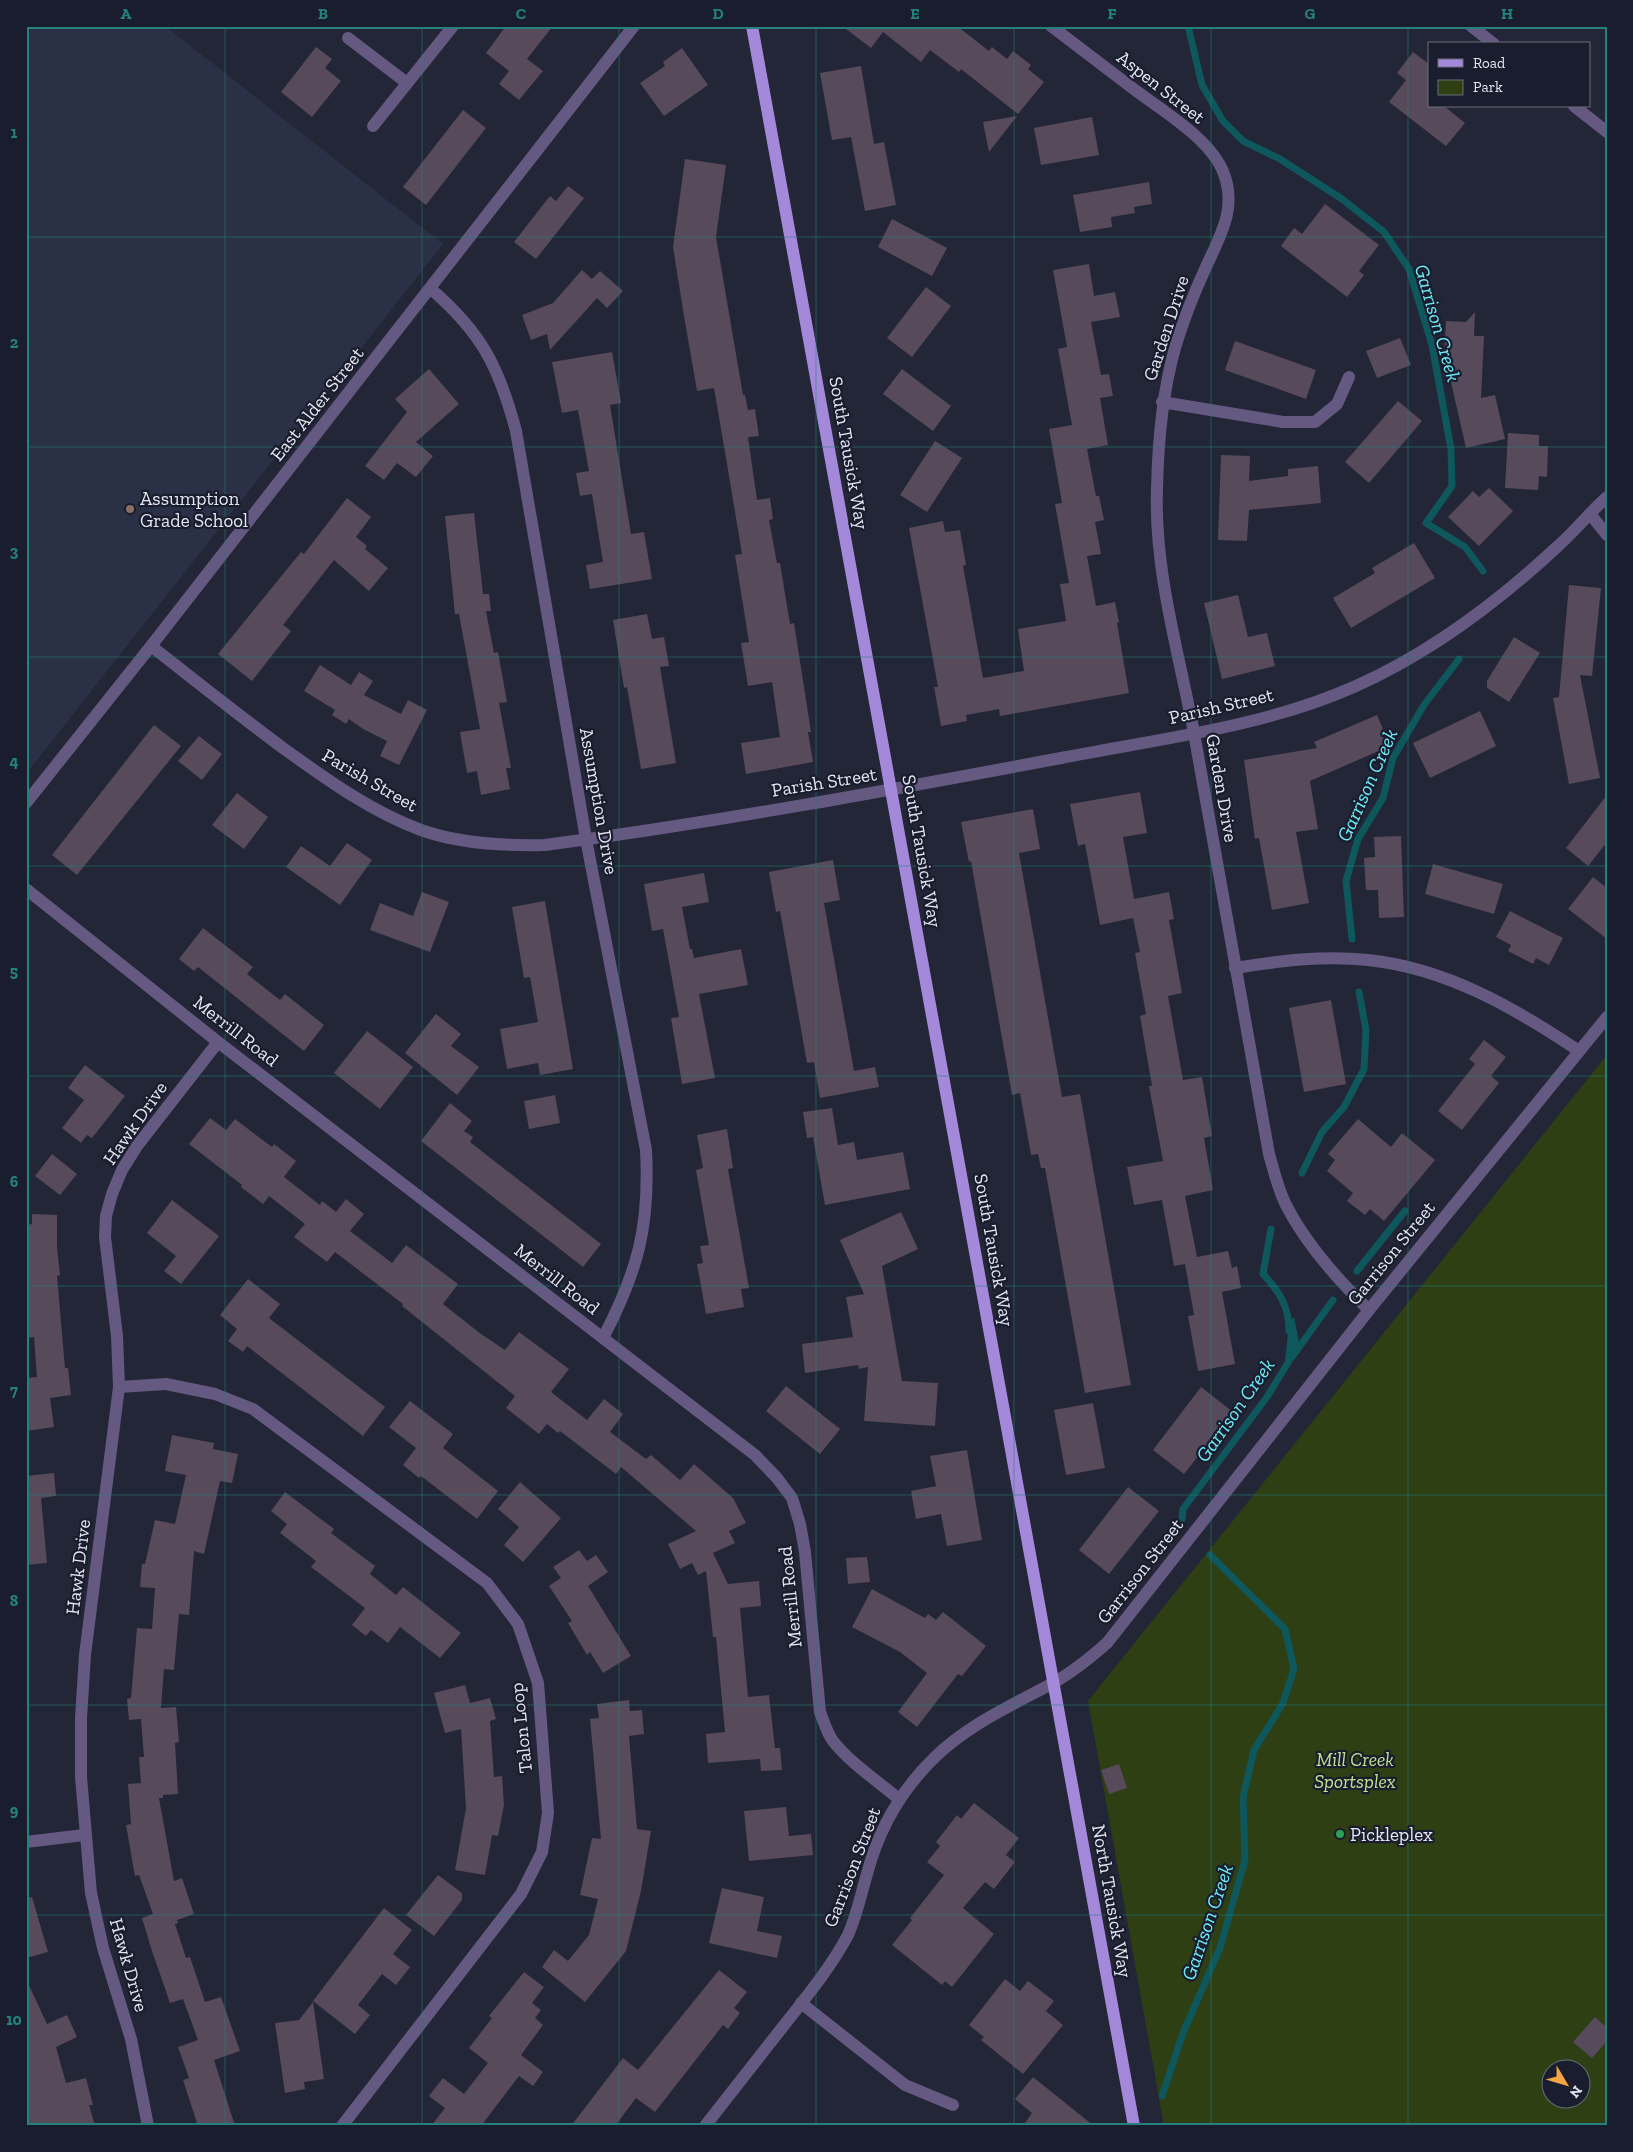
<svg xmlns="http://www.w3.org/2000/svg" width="1633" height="2152" font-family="'Zilla Slab',serif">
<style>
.built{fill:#2a3046}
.green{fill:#2e3f14;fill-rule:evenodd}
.water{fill:#0e575c}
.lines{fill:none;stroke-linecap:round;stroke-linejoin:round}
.stream{stroke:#0e575c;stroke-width:7}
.building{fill:#564a5b}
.minor{stroke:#655981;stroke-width:12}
.major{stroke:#a489db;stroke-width:12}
.grid{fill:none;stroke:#24817b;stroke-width:1;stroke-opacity:0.55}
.education-dot{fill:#8d6e63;stroke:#191d2d;stroke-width:2}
.leisure-dot{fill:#2e9e5b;stroke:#191d2d;stroke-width:2}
.labels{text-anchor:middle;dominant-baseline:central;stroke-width:4.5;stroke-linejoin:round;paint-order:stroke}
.street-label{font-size:19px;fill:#e4e7f2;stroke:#191d2d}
.poi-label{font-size:19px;fill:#e4e7f2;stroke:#191d2d;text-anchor:start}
.park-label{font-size:19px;font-style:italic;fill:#bfe391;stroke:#191d2d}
.water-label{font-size:20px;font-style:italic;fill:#6fedf8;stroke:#191d2d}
.neatline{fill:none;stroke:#24817b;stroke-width:2}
.grid-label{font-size:16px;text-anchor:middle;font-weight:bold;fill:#24817b}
</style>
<rect width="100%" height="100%" fill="#222637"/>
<polygon class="built" points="26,26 165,26 443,244 26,774"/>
<path class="green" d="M1607 1055V2126H1164L1088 1701ZM1550 2070H1580V2100H1550Z"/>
<polygon class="water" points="1294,1317 1299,1342 1291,1364 1285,1363 1289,1322"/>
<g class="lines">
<g class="stream">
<polyline points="1188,26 1202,85 1223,121 1243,141 1280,159 1342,199 1384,232 1409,269 1432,345 1451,449 1452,486 1426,523 1465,547 1483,571"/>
<polyline points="1352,939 1346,881 1358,839 1383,798 1393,758 1424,705 1459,659"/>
<polyline points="1302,1173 1322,1132 1344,1107 1364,1069 1366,1030 1359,992"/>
<path d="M1271 1229 1263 1274C1279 1291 1289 1306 1289 1331"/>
<polyline points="1357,1271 1405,1211"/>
<polyline points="1292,1357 1333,1300"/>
<polyline points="1182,1519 1183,1509 1267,1397 1289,1361 1289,1356"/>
<polyline points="1162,2096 1183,2033 1220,1948 1245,1860 1243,1797 1254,1750 1283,1703 1294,1669 1285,1629 1210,1555"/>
</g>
</g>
<g class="building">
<polygon points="506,26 553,26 527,59 543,71 519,100 499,84 509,71 486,53"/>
<polygon points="842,26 957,26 989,51 992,47 1007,59 1013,51 1031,65 1028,69 1044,82 1018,114 961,69 959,72 930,50 921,62 883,32 871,48"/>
<polygon points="316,47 332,59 325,68 341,81 312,117 281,92"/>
<polygon points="682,48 708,85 664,116 640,83 665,66 663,62"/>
<polygon points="1413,52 1429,64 1429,106 1444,106 1465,123 1446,146 1389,102 1406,80 1397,73"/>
<polygon points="861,66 874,144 884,142 896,205 865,211 851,137 832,140 820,73"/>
<polygon points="463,110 486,128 426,205 403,187"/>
<polygon points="1017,116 989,152 983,122"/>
<polygon points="1092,117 1099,155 1041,165 1034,128"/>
<polygon points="685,159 726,165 716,237 743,395 745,395 748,410 755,409 759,436 748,437 757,500 770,498 773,519 769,520 777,563 780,563 790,624 794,623 811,732 808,732 813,762 746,774 741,743 780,737 772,682 748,686 741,643 749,642 735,555 742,554 727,464 714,388 697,391 684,316 673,247"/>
<polygon points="1149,182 1152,204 1134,207 1135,213 1111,217 1112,227 1080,232 1073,195"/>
<polygon points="568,186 584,198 536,259 514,242 550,196 556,201"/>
<polygon points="1325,204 1379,245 1359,271 1364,275 1347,297 1281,246 1294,228 1302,234"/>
<polygon points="892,219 947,248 932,276 878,247"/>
<polygon points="1089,264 1094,296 1115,292 1120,317 1091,322 1101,375 1109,374 1113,396 1100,398 1108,445 1087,449 1096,496 1099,496 1104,520 1095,522 1101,554 1087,556 1096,606 1115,602 1119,622 1117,623 1129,693 1000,716 999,709 966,715 967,721 941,726 934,687 938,687 909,528 943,521 945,532 960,530 966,565 963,566 983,678 1024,671 1018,629 1066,621 1060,584 1069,583 1055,504 1062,503 1049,429 1072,425 1058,349 1067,347 1053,270"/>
<polygon points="582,270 592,279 600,271 623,291 607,308 597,298 550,350 547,334 531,340 522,315 553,303"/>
<polygon points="926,287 951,306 912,357 887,338"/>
<polygon points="1475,312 1474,336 1484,336 1481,398 1495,395 1505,439 1466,448 1450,378 1443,377 1446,321 1466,322"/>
<polygon points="1400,338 1411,365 1377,378 1366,351"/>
<polygon points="1235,341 1316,370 1306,399 1225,370"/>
<polygon points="612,352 621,403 610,405 631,534 644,532 652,579 590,589 586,565 603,562 592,494 580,496 576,473 589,471 578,410 562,413 552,362"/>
<polygon points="429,369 459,404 416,442 433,456 416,477 397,463 384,480 365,466 407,412 395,399"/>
<polygon points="902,369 951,406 933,431 883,394"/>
<polygon points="1398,401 1422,421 1369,483 1345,462"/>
<polygon points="1508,433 1539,435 1539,446 1548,446 1547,477 1539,476 1538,490 1505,488"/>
<polygon points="935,441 962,458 927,512 900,495"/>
<polygon points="1221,455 1250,456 1249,481 1288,476 1288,469 1318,466 1321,503 1249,510 1247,541 1218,540"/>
<polygon points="1489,488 1513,511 1479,546 1448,517 1473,491 1479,497"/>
<polygon points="347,498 371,517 356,537 367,546 365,549 388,568 369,591 334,560 283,625 291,631 252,681 218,654 301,552 304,554"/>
<polygon points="474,513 483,594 489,594 491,611 486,611 494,653 498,652 507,702 499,703 511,768 506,768 510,789 481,795 477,771 467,773 460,732 480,729 459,614 455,614 445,516"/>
<polygon points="1414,543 1435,578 1351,628 1333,598 1375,573 1372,568"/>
<polygon points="1569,585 1601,588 1592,676 1580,675 1600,778 1569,784 1553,698 1559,697"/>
<polygon points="1238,595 1248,637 1267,633 1275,666 1222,679 1204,603"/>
<polygon points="647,614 652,639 664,637 669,666 660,667 676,763 641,769 627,687 624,688 613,620"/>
<polygon points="1514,637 1540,653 1509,702 1487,688 1487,681"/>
<polygon points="320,665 351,685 359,672 373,681 364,695 401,714 408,700 427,710 399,765 380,756 387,741 363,729 349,719 346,724 332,715 335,710 304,691"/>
<polygon points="1480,711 1496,746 1430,778 1413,743"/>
<polygon points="1377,715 1390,746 1310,781 1318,829 1296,832 1309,903 1272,910 1259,838 1255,839 1244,760 1317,748 1314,742"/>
<polygon points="154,725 181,746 77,875 52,855"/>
<polygon points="199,736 222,754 202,780 178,761"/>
<polygon points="1140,792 1147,833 1123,837 1134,899 1169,892 1174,919 1169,920 1182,993 1168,996 1183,1080 1202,1077 1212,1136 1204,1138 1213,1190 1185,1196 1197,1257 1228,1251 1232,1268 1237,1266 1241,1288 1222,1292 1235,1364 1198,1371 1188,1316 1194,1315 1185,1264 1174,1266 1162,1200 1134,1205 1127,1167 1163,1161 1149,1086 1152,1086 1140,1016 1146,1014 1135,953 1140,952 1133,918 1100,925 1085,844 1078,846 1070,804"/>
<polygon points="237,793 268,817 244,849 212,825"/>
<polygon points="1607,795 1607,842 1588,866 1566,848"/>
<polygon points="1033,809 1040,849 1019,853 1062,1097 1080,1094 1131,1385 1085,1393 1045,1168 1041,1168 1038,1154 1031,1155 1020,1093 1012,1095 971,861 969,862 961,822"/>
<polygon points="1401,836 1404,917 1379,918 1378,890 1366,890 1364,858 1375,857 1374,837"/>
<polygon points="347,843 372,860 340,905 286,867 301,846 330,866"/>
<polygon points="833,860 840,900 824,903 854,1071 875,1067 879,1087 820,1098 814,1062 807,1063 780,911 776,912 769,872"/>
<polygon points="1433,864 1503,884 1494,914 1425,894"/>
<polygon points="704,873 709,902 682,907 690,949 692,949 694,958 741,949 748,985 699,994 715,1078 682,1084 671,1018 679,1017 663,929 652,931 644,884"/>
<polygon points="1593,877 1607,888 1607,939 1568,909"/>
<polygon points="422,892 449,902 430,952 370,930 380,903 413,916"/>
<polygon points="545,901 573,1069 540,1075 538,1063 507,1069 500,1029 538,1022 530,977 524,978 512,907"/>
<polygon points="1510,911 1563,938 1549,965 1536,958 1533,964 1508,951 1511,945 1496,937"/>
<polygon points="203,928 253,967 247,974 280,1000 285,994 324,1025 304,1051 198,967 194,971 179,959"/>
<polygon points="1331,1000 1346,1084 1304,1092 1289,1008"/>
<polygon points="436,1014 461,1034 451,1046 479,1067 457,1095 405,1053"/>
<polygon points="367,1031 413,1067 380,1109 334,1073"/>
<polygon points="1484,1040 1506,1057 1491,1076 1499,1083 1462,1130 1438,1111 1475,1064 1469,1059"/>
<polygon points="85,1065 125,1096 92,1138 87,1135 81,1143 62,1128 84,1100 68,1088"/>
<polygon points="555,1095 560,1123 529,1129 524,1101"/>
<polygon points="450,1103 472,1121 464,1131 473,1137 470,1142 601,1244 583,1267 421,1141"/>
<polygon points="832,1108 838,1145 854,1142 857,1160 903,1152 910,1189 825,1205 813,1137 807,1138 803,1112"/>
<polygon points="210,1118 226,1130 235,1119 272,1147 274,1144 296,1161 284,1177 320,1205 322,1201 336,1212 346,1199 364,1214 350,1231 392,1263 406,1245 458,1284 443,1304 481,1334 505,1350 519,1332 569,1369 551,1392 587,1420 604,1399 623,1414 610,1432 646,1459 651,1455 680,1480 694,1464 733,1498 746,1523 729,1531 735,1543 713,1553 728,1584 759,1581 761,1606 740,1608 748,1697 769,1695 775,1748 780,1748 782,1770 761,1771 760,1759 708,1763 706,1734 725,1732 716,1637 713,1637 706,1571 698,1575 692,1563 680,1569 668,1544 696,1531 621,1467 616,1474 560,1431 558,1433 547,1424 539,1434 506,1408 515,1396 402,1306 403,1304 335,1252 327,1262 294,1237 305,1224 269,1196 263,1204 241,1187 242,1185 189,1144"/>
<polygon points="1358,1119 1391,1147 1402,1133 1435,1160 1384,1221 1370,1209 1365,1215 1347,1201 1353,1193 1327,1171 1335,1160 1328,1154"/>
<polygon points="727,1129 733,1168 728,1169 749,1288 741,1289 744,1307 706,1314 697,1264 703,1263 700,1246 709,1245 696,1170 703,1168 697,1135"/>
<polygon points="52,1154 77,1174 60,1195 35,1176"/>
<polygon points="172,1200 219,1236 181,1284 164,1271 176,1256 147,1233"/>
<polygon points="901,1212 918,1249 882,1266 902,1381 938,1383 935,1426 864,1421 868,1367 859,1369 858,1365 805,1373 802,1344 853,1337 846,1297 864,1294 840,1240"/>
<polygon points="32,1214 57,1215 57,1248 60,1275 57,1276 65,1368 68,1368 71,1395 50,1398 54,1427 26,1431 26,1378 37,1377 34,1337 26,1338 26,1225 32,1224"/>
<polygon points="248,1279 280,1304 269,1318 385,1407 363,1436 247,1346 243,1352 228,1341 237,1329 220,1315"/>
<polygon points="786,1386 840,1429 820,1454 766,1411"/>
<polygon points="1201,1387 1233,1412 1184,1474 1153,1450"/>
<polygon points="410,1401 453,1434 443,1448 498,1491 477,1519 421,1476 419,1478 403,1465 416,1448 389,1427"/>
<polygon points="1093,1403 1105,1468 1066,1475 1054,1410"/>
<polygon points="172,1435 214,1443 213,1449 238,1454 232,1483 220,1481 204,1554 194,1551 189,1615 179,1614 174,1670 164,1669 161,1708 176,1707 179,1742 175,1743 178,1794 163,1795 163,1798 159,1798 174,1881 182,1878 194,1914 177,1920 178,1923 175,1924 186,1958 190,1957 205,2002 221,1997 240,2051 214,2060 235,2126 198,2126 183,2080 189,2078 178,2047 198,2040 183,1999 170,2003 151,1948 142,1918 153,1914 139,1875 135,1876 126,1825 131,1824 128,1784 141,1783 139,1757 144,1757 141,1719 129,1720 127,1699 131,1698 137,1628 152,1629 155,1588 140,1587 142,1564 145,1564 155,1520 175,1524 186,1475 165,1471"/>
<polygon points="967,1450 982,1540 947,1546 941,1514 916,1519 911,1491 936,1486 930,1456"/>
<polygon points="54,1473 56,1496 41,1498 47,1563 26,1565 26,1476"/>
<polygon points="520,1482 561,1518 523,1562 504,1545 519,1527 498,1509"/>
<polygon points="1128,1487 1159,1511 1109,1574 1079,1550"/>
<polygon points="285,1492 334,1529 331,1533 375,1566 370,1574 396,1595 403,1587 461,1633 440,1658 400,1627 388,1643 371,1630 366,1636 352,1625 365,1608 311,1567 316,1561 280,1533 287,1524 271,1511"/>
<polygon points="579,1550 587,1561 596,1555 608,1572 588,1586 631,1656 603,1673 590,1652 587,1655 568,1623 572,1621 549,1586 561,1578 553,1567"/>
<polygon points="867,1557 870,1582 848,1584 846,1558"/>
<polygon points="872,1589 925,1618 928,1614 936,1620 943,1612 986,1646 962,1676 958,1674 917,1727 898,1712 927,1673 900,1652 852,1627"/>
<polygon points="465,1685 470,1703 490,1698 496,1719 490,1721 494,1777 502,1776 504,1805 498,1836 492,1835 485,1875 455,1870 466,1808 461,1729 445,1733 434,1693"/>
<polygon points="629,1700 630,1711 642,1710 644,1734 629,1736 637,1829 651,1831 641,1891 626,1951 585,2002 542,1967 554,1950 568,1961 589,1935 598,1899 580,1895 592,1838 601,1839 590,1719 599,1718 597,1704"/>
<polygon points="1119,1764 1127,1788 1109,1794 1101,1770"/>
<polygon points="974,1803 1019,1838 1006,1855 1015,1862 994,1889 985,1882 963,1908 994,1934 952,1987 945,1981 942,1985 892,1945 912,1920 910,1918 944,1875 927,1862 940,1846 936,1842 957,1815 961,1819"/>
<polygon points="786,1807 789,1836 811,1834 813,1855 749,1861 744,1811"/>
<polygon points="438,1875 462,1893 462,1900 434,1936 406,1915"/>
<polygon points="722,1888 764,1897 757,1931 782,1936 777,1958 709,1943"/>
<polygon points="32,1897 48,1952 26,1958 26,1898"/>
<polygon points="384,1908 412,1930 393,1954 410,1967 396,1985 382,1974 358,2005 370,2015 355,2034 313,2001"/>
<polygon points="719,1970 747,1992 734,2008 740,2013 728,2029 723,2025 655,2112 636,2098 615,2126 571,2126 623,2058 638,2070"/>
<polygon points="524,1972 544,1987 532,2003 541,2010 535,2018 543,2025 521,2055 543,2072 533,2086 519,2076 481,2126 431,2126 445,2108 429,2096 443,2078 464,2094 488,2063 469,2048 492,2018 489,2016"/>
<polygon points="26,1979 47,2024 67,2015 77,2037 56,2047 66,2083 86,2078 93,2105 89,2105 95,2126 26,2126"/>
<polygon points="1005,1979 1020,1991 1028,1981 1054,2001 1046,2011 1063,2025 1023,2074 981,2040 984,2037 969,2025"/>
<polygon points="313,2002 324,2079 304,2082 305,2089 285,2093 275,2023 299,2020"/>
<polygon points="1595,2017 1607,2028 1607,2041 1592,2058 1573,2042"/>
<polygon points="1033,2077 1094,2126 1023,2126 1032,2113 1015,2099"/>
</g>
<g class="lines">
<g class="minor">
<path d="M1051 26C1079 47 1107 69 1135 90 1163 111 1212 140 1224 174 1237 209 1220 236 1206 267 1194 293 1183 321 1175 348 1162 394 1158 441 1157 489 1154 571 1179 653 1194 733 1220 873 1243 1014 1269 1154 1274 1171 1278 1189 1286 1205 1306 1244 1338 1280 1369 1310"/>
<polyline points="1471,26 1494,44"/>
<polyline points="348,38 407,83"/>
<polyline points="1574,106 1607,132"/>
<polyline points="373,126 453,26"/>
<path d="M431 289C482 333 499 367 516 431L586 839 646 1150C650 1226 638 1271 603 1338"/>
<polyline points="1162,402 1283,422 1315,422 1337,404 1349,377"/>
<polyline points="1590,514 1607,535"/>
<path d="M151 646C196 681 241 717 287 751 329 781 372 812 421 830 460 844 504 846 545 845 718 822 890 790 1061 758 1158 739 1265 727 1356 686 1430 653 1499 601 1558 546 1575 531 1590 512 1607 497"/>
<polyline points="26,803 151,646 634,26"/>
<path d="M26 889 218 1042 755 1455 777 1478 792 1498 800 1524 805 1552 820 1712C824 1722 827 1733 833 1741 849 1762 879 1782 899 1799"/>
<path d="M1235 968C1279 961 1323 955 1368 960 1446 968 1515 1008 1579 1051"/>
<polyline points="119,1387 166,1384 215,1394 253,1409 487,1583 518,1624 538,1683 548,1813 542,1852 521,1894 342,2126"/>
<polyline points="26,1842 84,1835"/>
<polyline points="801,2003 905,2085 953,2105"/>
<polyline points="148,2126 131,2039 103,1948 91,1893 81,1777 81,1718 85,1655 119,1387 117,1336 105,1237 106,1216 112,1194 122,1170 137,1146 218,1042"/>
<path d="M705 2126C732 2092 758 2058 785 2024 807 1996 831 1967 848 1935 857 1915 861 1894 867 1874 879 1828 901 1790 935 1757 969 1724 1011 1706 1053 1683 1073 1672 1090 1658 1107 1643L1369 1310 1607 1017"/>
</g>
<polyline class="major" points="752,26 1134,2126"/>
</g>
<path class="grid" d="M225 26V2126M422 26V2126M619 26V2126M816 26V2126M1014 26V2126M1211 26V2126M1408 26V2126M26 237H1607M26 447H1607M26 657H1607M26 866H1607M26 1076H1607M26 1286H1607M26 1495H1607M26 1705H1607M26 1915H1607"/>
<circle class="education-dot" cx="130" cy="509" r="5"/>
<circle class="leisure-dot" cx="1340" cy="1834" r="5"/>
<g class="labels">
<g class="street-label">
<text transform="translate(1161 87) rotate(38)">Aspen Street</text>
<text transform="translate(1166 328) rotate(-72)">Garden Drive</text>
<text transform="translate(317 404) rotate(-52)">East Alder Street</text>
<text transform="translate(849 453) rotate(80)">South Tausick Way</text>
<text transform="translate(1221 706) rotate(-13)">Parish Street</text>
<text transform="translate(370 780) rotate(30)">Parish Street</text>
<text transform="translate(824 782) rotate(-9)">Parish Street</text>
<text transform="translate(1222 788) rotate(80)">Garden Drive</text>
<text transform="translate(599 801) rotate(80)">Assumption Drive</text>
<text transform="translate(922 851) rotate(80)">South Tausick Way</text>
<text transform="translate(236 1031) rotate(38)">Merrill Road</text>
<text transform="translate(135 1123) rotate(-55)">Hawk Drive</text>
<text transform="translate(994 1250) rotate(80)">South Tausick Way</text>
<text transform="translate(1391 1253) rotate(-51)">Garrison Street</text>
<text transform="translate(557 1279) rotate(38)">Merrill Road</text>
<text transform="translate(78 1567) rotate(-83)">Hawk Drive</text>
<text transform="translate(1140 1571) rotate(-52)">Garrison Street</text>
<text transform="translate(790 1597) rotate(-96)">Merrill Road</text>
<text transform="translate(521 1728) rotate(-96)">Talon Loop</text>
<text transform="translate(852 1867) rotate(-69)">Garrison Street</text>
<text transform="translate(1112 1901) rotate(80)">North Tausick Way</text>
<text transform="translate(129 1965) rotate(74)">Hawk Drive</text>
</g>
<g class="poi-label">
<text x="140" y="498">Assumption<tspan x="140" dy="22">Grade School</tspan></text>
<text x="1350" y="1834">Pickleplex</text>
</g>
<g class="park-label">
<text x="1355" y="1759">Mill Creek<tspan x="1355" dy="22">Sportsplex</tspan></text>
</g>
<g class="water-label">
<text transform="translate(1438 323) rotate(74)">Garrison Creek</text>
<text transform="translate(1367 785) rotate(-66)">Garrison Creek</text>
<text transform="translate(1235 1410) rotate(-55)">Garrison Creek</text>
<text transform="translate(1207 1922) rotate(-71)">Garrison Creek</text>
</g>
</g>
<rect width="1633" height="2152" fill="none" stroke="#191d2d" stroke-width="55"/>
<rect x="1428" y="42" width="162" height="65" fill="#191d2d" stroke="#6a6e7c"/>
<rect x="1438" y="59" width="25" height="8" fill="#a489db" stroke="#6a6e7c"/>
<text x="1473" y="68" font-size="15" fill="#e4e7f2">Road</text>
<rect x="1438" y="80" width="25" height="15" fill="#2e3f14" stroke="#6a6e7c"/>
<text x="1473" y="92" font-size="15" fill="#e4e7f2">Park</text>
<g transform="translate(1566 2084) rotate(128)"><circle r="24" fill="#191d2d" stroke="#6a6e7c"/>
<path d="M0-4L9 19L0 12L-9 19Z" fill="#f2a540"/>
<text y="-8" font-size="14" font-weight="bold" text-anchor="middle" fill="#e4e7f2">N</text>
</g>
<rect x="28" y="28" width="1578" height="2096" class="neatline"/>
<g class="grid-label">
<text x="126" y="19">A</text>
<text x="323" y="19">B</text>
<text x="521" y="19">C</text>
<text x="718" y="19">D</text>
<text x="915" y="19">E</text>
<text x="1112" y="19">F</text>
<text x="1310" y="19">G</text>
<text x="1507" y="19">H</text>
<text x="14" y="138">1</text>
<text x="14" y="348">2</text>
<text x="14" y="557">3</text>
<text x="14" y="767">4</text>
<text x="14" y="977">5</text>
<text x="14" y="1187">6</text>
<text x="14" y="1396">7</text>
<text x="14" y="1606">8</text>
<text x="14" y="1816">9</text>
<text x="14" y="2025">10</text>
</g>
</svg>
